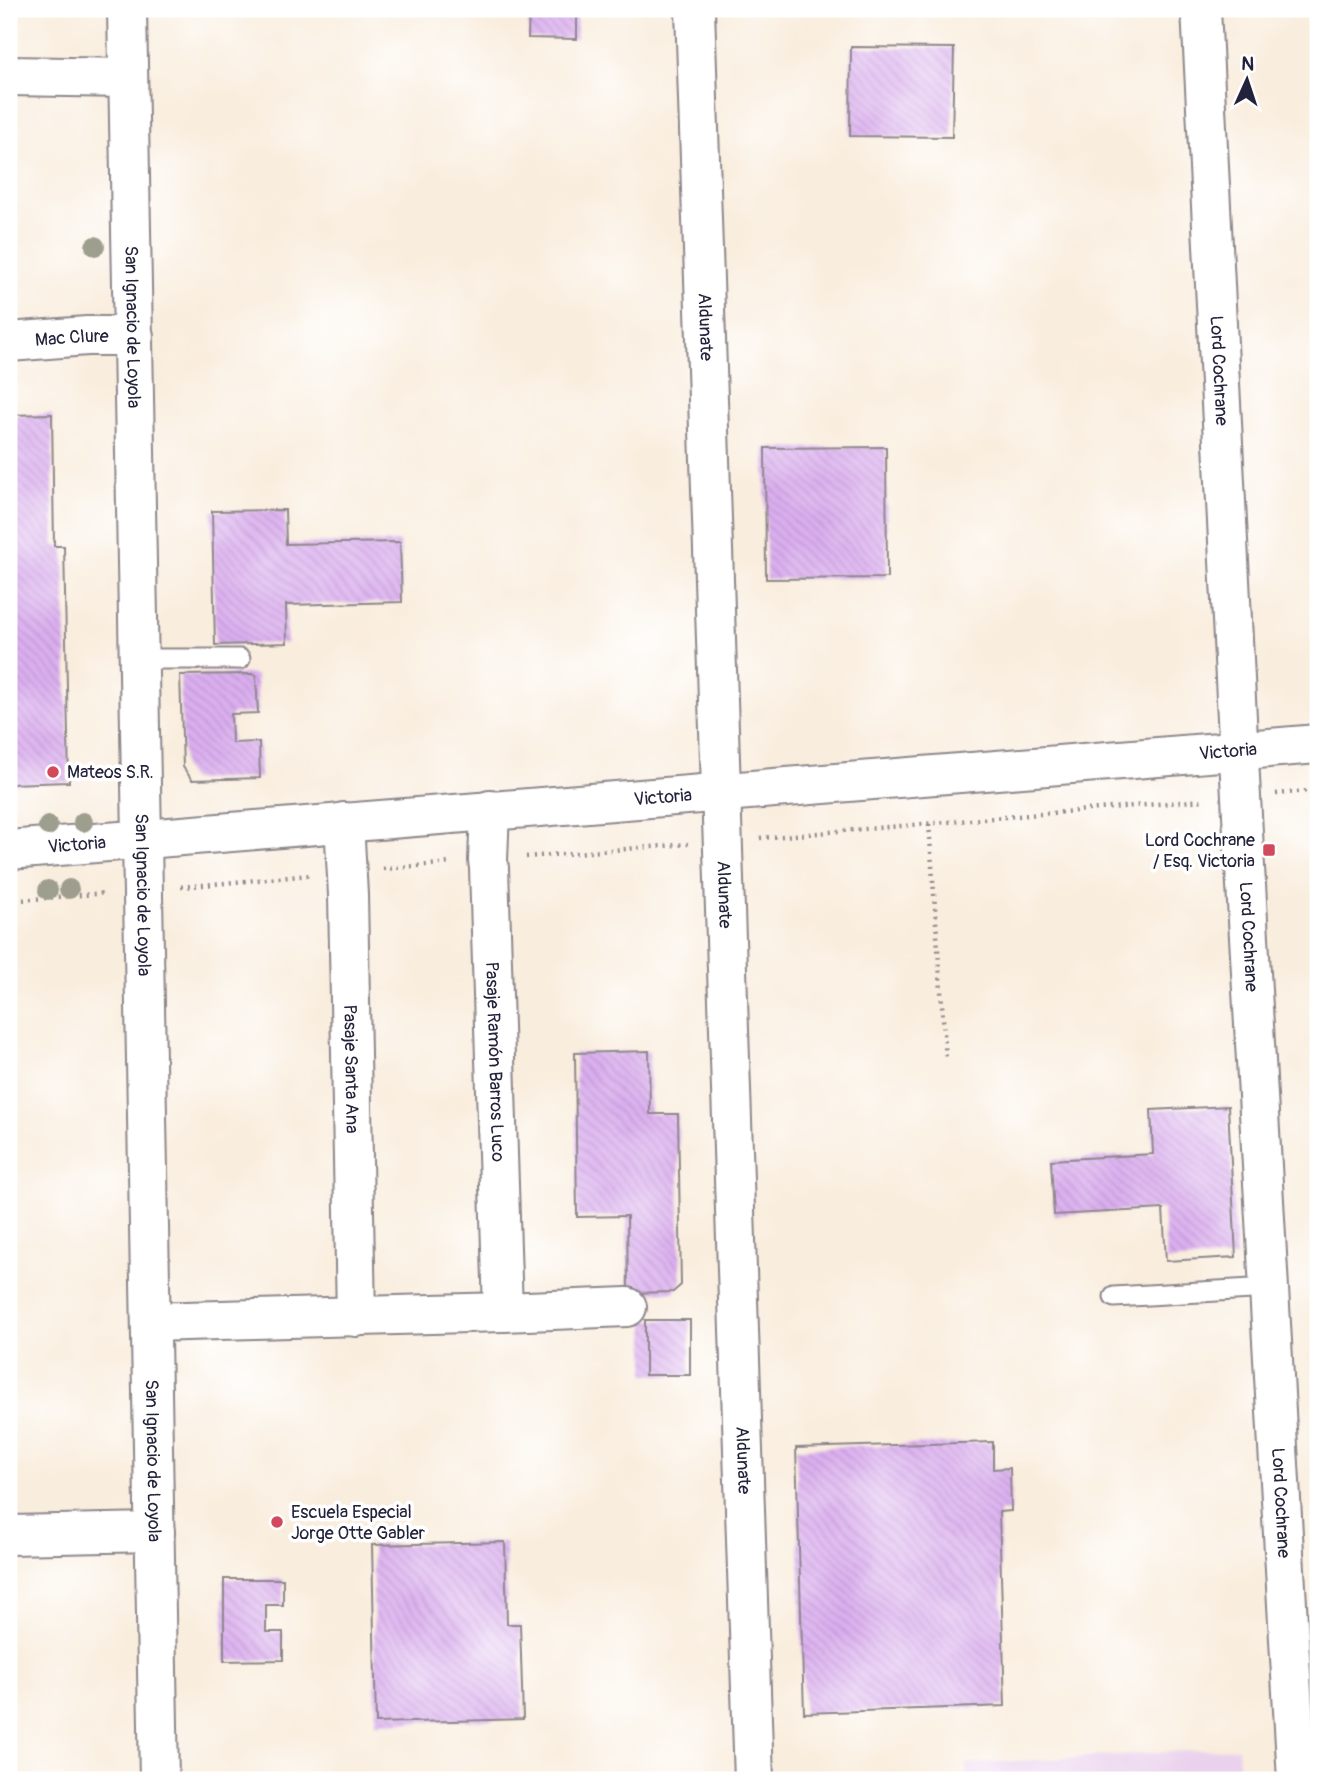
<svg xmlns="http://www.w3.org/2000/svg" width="1327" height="1789" font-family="Pangolin,sans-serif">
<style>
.built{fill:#ead1ed}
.building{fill:url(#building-back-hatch)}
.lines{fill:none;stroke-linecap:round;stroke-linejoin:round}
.service-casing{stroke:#8e888c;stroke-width:23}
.minor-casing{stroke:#8e888c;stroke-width:42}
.tertiary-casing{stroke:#8e888c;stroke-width:42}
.path{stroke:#8e888c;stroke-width:4.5;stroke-dasharray:2 5;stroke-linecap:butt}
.service{stroke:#fff;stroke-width:19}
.minor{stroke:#fff;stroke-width:38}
.tertiary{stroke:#fff;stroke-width:38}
.tree{fill:#9e9e8e}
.poi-dot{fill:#d1495b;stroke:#fff;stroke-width:2.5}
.labels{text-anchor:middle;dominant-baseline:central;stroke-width:7;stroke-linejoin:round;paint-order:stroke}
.street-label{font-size:18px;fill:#22223b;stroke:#fff}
.poi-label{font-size:18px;fill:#22223b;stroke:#fff;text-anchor:start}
</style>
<defs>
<pattern id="building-back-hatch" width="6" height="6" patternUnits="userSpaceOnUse" patternTransform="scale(1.75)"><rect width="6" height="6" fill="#dbafef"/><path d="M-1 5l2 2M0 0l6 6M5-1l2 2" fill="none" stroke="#bc96ce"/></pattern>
</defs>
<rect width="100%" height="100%" fill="#fff"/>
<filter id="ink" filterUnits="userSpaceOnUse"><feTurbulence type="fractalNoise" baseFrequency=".0143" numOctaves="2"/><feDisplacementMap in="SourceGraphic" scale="14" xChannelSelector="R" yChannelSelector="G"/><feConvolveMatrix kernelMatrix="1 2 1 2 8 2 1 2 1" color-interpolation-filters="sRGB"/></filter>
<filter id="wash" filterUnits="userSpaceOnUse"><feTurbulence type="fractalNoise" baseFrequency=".00686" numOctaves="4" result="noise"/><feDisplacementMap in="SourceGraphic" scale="28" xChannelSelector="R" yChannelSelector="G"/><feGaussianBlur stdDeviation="1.57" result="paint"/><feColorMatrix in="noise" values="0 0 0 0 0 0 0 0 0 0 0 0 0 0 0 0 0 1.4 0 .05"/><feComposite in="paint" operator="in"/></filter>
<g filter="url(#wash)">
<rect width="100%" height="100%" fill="#f9eddd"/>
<polygon class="built" points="1238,1748 1240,1780 967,1780 966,1764"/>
<g id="blocks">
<g class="building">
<polygon points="529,9 577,9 577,39 528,38"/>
<polygon points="851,47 954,48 952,137 850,136"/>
<polygon points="52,414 54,546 64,546 69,782 9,784 9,415"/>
<polygon points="886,447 887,578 766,579 765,448"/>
<polygon points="285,510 286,544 400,542 402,602 286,605 287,643 215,645 212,511"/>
<polygon points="252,674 256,676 258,713 231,714 232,743 259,742 260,778 192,780 183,767 180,675"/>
<polygon points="649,1051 650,1114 678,1114 681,1285 673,1292 628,1293 627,1216 577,1217 575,1053"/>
<polygon points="1228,1106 1236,1257 1166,1261 1163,1209 1054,1215 1051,1160 1153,1154 1151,1110"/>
<rect x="645" y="1320" width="45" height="55"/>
<polygon points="993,1442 993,1469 1010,1468 1011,1511 999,1512 1005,1706 804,1713 796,1448"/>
<polygon points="505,1542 507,1624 520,1624 523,1719 376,1723 372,1545"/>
<polygon points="224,1579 283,1579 283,1605 266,1605 266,1632 283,1632 283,1660 224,1661"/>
</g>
</g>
</g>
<g filter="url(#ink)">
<use href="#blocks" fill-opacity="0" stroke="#8e888c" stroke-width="2"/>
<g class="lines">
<defs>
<g id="service">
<polyline points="140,659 240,659"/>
<polyline points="1114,1297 1269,1288"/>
</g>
<g id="minor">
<path id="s1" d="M695 9 754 1780"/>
<polyline points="9,76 128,78"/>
<path id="s2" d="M9 342 87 336H134"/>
<path id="s3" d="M490 810 488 860 489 868 503 1312"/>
<path id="s4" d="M344 822 348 895 356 1317"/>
<polyline points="151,1322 503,1312 627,1307"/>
<polyline points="9,1535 155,1532"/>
</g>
<g id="tertiary">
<path id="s5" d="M127 9 159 1780"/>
<path id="s6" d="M1201 9 1241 797 1297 1780"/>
<path id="s7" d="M9 850 1318 744"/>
</g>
</defs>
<use href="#service" class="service-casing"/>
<use href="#minor" class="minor-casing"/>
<use href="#tertiary" class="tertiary-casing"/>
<g class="path">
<polyline points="1276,794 1318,790"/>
<polyline points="929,824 946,1060"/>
<polyline points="760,838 1204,800"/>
<polyline points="526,857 688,844"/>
<polyline points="383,869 451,863"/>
<polyline points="181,887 311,875"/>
<polyline points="9,901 106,893"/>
</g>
<use href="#service" class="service"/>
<use href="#minor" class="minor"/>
<use href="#tertiary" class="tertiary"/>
</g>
<g class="tree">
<circle cx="95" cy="246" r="10"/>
<circle cx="83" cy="822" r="10"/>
<circle cx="48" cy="826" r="10"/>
<circle cx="69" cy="889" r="10"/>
<circle cx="48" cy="890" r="10"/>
</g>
</g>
<g class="poi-dot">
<circle cx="53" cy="772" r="7"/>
<rect x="1262" y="843" width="14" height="14" rx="3.5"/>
<circle cx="277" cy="1522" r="7"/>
</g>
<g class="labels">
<g class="street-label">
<text stroke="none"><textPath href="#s5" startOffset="318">San Ignacio de Loyola</textPath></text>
<text stroke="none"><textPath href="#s1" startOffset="318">Aldunate</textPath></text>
<text stroke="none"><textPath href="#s2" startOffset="63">Mac Clure</textPath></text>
<text stroke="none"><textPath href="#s6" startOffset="362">Lord Cochrane</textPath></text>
<text stroke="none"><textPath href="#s7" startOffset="1223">Victoria</textPath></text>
<text stroke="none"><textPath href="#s7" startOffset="656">Victoria</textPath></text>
<text stroke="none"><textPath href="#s7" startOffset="68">Victoria</textPath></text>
<text stroke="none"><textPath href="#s5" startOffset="886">San Ignacio de Loyola</textPath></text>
<text stroke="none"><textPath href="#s1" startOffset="886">Aldunate</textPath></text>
<text stroke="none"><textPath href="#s6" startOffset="929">Lord Cochrane</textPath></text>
<text stroke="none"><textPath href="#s3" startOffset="252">Pasaje Ramón Barros Luco</textPath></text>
<text stroke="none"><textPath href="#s4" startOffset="247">Pasaje Santa Ana</textPath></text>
<text stroke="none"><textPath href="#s5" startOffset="1452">San Ignacio de Loyola</textPath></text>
<text stroke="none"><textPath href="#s1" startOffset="1452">Aldunate</textPath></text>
<text stroke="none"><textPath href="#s6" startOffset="1496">Lord Cochrane</textPath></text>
</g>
<g class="poi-label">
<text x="67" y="772">Mateos S.R.</text>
<text x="1255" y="840" text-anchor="end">Lord Cochrane<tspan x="1255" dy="21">/ Esq. Victoria</tspan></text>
<text x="291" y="1512">Escuela Especial<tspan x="291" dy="21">Jorge Otte Gabler</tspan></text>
</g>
</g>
<rect width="1327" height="1789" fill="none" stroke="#fff" stroke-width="35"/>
<g transform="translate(1247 80) rotate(3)" stroke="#ffffff" stroke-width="5" paint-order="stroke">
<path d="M0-5L12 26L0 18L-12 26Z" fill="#22223b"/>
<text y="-10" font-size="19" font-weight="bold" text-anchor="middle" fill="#22223b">N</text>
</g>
</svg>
